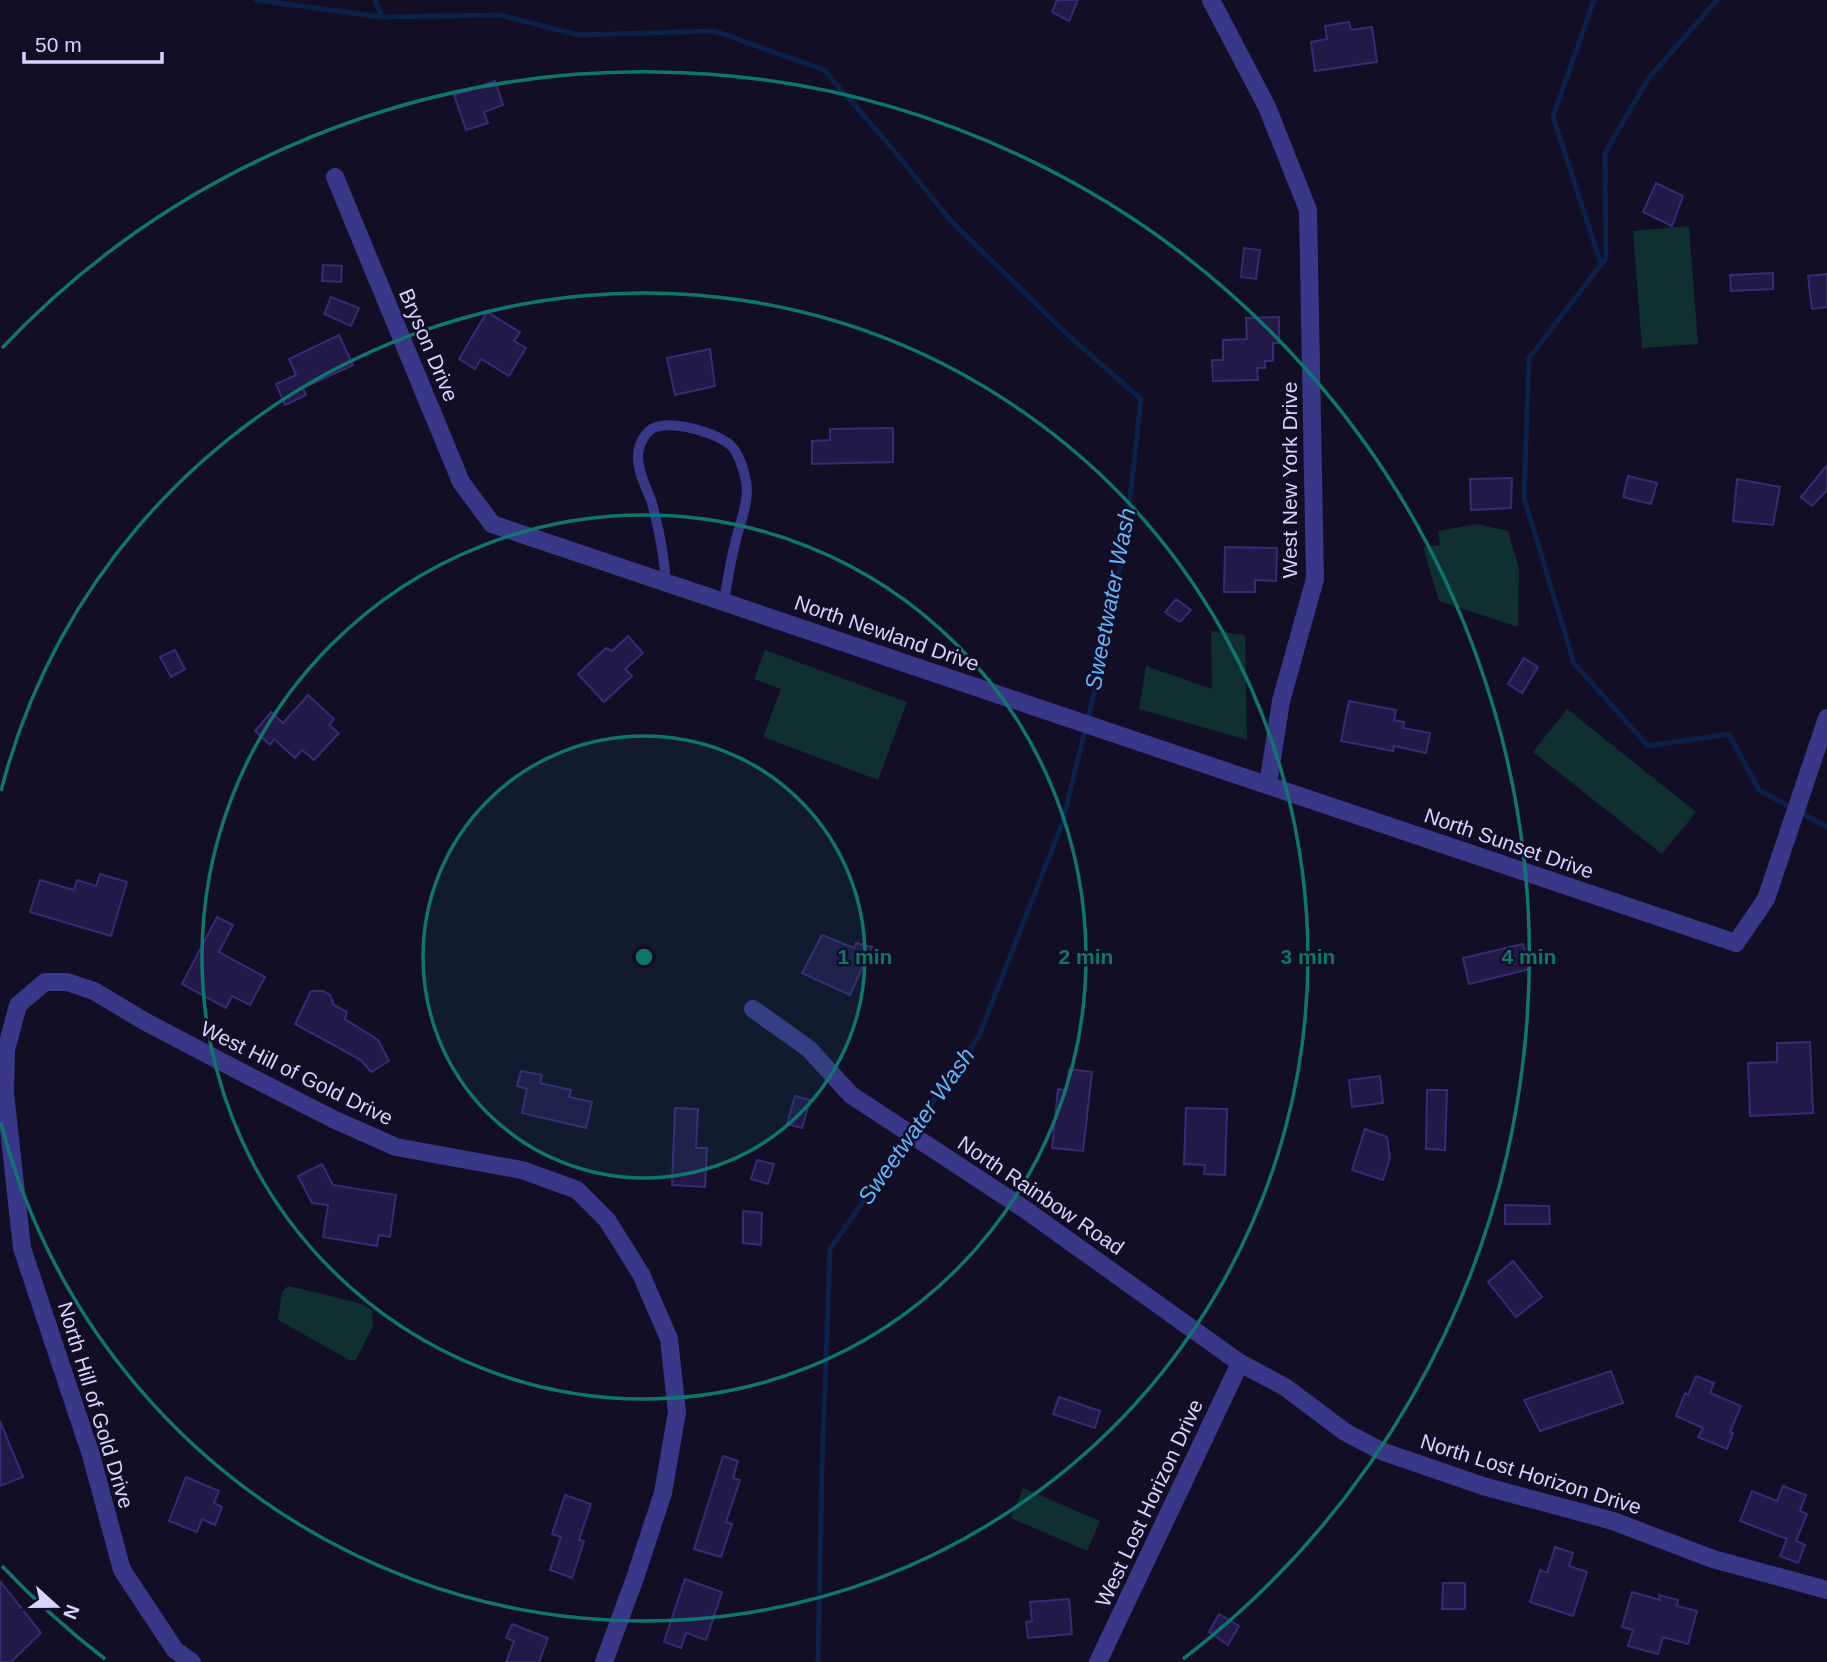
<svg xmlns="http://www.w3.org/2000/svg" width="1827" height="1662" font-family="Arial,sans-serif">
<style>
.green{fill:#10302f}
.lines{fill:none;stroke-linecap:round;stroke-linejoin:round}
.stream{stroke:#0a2149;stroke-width:5}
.building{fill:#221948;stroke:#382a75;stroke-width:2}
.lane{stroke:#393787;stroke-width:10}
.street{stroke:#393787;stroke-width:18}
.ring{fill:none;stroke:#0f766e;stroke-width:3.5}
.labels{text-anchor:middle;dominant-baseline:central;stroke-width:5;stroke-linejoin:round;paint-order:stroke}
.street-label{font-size:21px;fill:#d8d3ff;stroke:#120e26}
.water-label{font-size:23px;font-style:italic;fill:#61b7ff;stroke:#120e26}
.centre{fill:#0f766e;stroke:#120e26;stroke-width:3.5}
.ring-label{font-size:21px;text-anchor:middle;font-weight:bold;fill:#0f766e;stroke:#120e26;stroke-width:5;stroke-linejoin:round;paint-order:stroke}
</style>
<rect width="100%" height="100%" fill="#120e26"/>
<g class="green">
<polygon points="1689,226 1698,344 1642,348 1633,231"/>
<polygon points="1477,524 1508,531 1519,569 1518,627 1439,601 1423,547 1440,545 1438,531"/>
<polygon points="1211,631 1245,635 1247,740 1139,709 1146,666 1212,689"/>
<polygon points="765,650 907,702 878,780 763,737 781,689 754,679"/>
<polygon points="1567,709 1696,812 1662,854 1533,752"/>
<polygon points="288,1286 359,1303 372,1310 373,1326 356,1360 351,1361 278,1320 282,1292"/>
<polygon points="1023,1488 1100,1521 1087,1551 1011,1518"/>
</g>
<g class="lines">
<g class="stream">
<polyline points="256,0 382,17"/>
<polyline points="375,0 382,17 499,15 578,35 715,31 824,70 885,140 952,222 1069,336 1141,399 1126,536 1099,674 1062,824 979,1036 830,1249 822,1468 818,1662"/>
<polyline points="1594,0 1553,117 1601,264"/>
<polyline points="1717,0 1648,79 1605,153 1606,258 1529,358 1524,498 1574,663 1648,746 1729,734 1759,790 1827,827"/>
</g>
</g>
<g class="building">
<polygon points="1057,0 1078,0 1069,21 1052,12"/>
<polygon points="1349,22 1351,30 1372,27 1377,62 1315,71 1311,42 1327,39 1325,26"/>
<polygon points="495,81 503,105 484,112 488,123 466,130 454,95"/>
<polygon points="1656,183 1683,196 1672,226 1643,212"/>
<polygon points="1244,248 1260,250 1256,279 1241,277"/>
<polygon points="323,265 342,266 341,282 322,281"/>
<polygon points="1773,273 1773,289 1731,291 1730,275"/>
<polygon points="1827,274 1827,307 1812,309 1808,276"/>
<polygon points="331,297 359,308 351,326 324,314"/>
<polygon points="487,312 520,332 514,341 526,348 509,376 481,359 475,369 459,359"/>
<polygon points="1279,317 1279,343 1273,343 1273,361 1265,361 1265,368 1257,368 1258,380 1213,381 1212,360 1223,360 1223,340 1247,339 1246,318"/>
<polygon points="339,335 353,365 303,388 306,395 285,405 276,384 296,375 289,359"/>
<polygon points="710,349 715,386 675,395 667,358"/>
<polygon points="893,428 893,462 812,464 812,441 830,440 830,429"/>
<polygon points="1827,465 1827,490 1812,506 1801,497"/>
<polygon points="1628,476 1657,483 1651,504 1623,497"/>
<polygon points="1512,478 1511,508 1471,510 1470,479"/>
<polygon points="1737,479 1780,487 1773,525 1733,521"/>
<polygon points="1225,547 1277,548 1276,581 1255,580 1255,592 1224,592"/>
<polygon points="1176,599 1191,610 1180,622 1165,612"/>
<polygon points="628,636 643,653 625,669 632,676 604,702 578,674 606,648 612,651"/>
<polygon points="175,650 185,669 171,677 160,657"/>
<polygon points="1524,658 1538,667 1522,693 1508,684"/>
<polygon points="308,695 334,719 329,725 339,733 314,760 302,750 295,758 274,739 270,745 255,731 271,712 283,723"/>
<polygon points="1349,701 1396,710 1394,720 1404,722 1403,728 1430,733 1426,753 1394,746 1393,751 1341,741"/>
<polygon points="100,874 127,882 111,936 30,912 40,880 74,890 77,880 96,886"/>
<polygon points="217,917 233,925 219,952 265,977 250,1005 232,996 226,1008 182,984"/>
<polygon points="822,935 854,948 856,943 872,947 850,995 802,973"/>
<polygon points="1523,944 1530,969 1469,984 1463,958"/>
<polygon points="311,991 323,991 330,995 334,1005 347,1012 345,1019 378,1040 389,1061 371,1072 361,1060 295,1024"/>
<polygon points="1810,1042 1813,1113 1750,1116 1748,1063 1777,1062 1777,1043"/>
<polygon points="1069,1069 1092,1072 1083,1151 1052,1148 1058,1089 1066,1090"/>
<polygon points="521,1071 542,1075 540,1083 571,1090 569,1097 592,1102 586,1128 522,1113 527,1089 517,1086"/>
<polygon points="1380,1076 1383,1103 1352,1107 1349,1080"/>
<polygon points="1427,1090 1447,1090 1445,1150 1426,1149"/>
<polygon points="795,1096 810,1100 802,1128 787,1124"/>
<polygon points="675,1108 698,1109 696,1148 707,1148 705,1187 672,1185"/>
<polygon points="1186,1108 1227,1109 1225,1175 1204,1174 1205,1165 1184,1164"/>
<polygon points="1365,1129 1387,1137 1390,1158 1383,1180 1352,1170"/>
<polygon points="757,1160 774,1164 768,1184 751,1179"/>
<polygon points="322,1164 333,1185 396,1195 390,1237 379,1235 377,1246 323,1237 328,1205 312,1203 298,1176"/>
<polygon points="1505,1205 1549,1206 1550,1224 1505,1224"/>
<polygon points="743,1211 762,1213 761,1245 743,1243"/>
<polygon points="1513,1261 1542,1297 1516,1317 1488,1282"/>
<polygon points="1611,1371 1623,1403 1540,1431 1524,1400"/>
<polygon points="1696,1376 1714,1383 1710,1393 1741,1406 1730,1432 1733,1433 1727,1449 1698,1437 1703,1428 1676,1416 1685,1393 1688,1395"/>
<polygon points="1059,1397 1100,1411 1095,1428 1053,1414"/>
<polygon points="0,1421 23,1477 0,1486"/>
<polygon points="723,1456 738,1461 733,1478 740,1480 726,1522 732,1524 721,1557 694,1549"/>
<polygon points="186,1477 219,1491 214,1503 222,1507 215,1525 202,1519 197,1532 169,1521"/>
<polygon points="1783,1486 1806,1495 1800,1511 1807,1514 1796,1541 1805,1545 1798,1563 1780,1556 1787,1539 1740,1521 1752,1491 1777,1501"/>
<polygon points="565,1495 591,1504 579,1540 584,1541 572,1578 550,1570 561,1537 552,1534"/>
<polygon points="1555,1547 1573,1553 1569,1566 1587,1572 1573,1616 1530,1602 1540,1570 1547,1573"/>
<polygon points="685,1579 722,1592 706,1640 686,1633 681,1648 664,1642"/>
<polygon points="0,1581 41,1633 11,1662 0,1662"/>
<polygon points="1443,1583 1465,1583 1465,1609 1442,1609"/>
<polygon points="1632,1592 1660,1600 1659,1595 1678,1600 1677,1606 1697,1611 1688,1644 1663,1637 1658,1654 1628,1646 1633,1630 1622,1627"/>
<polygon points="1069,1599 1072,1634 1028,1638 1026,1622 1032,1621 1030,1602"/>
<polygon points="1219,1614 1239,1626 1228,1645 1209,1632"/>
<polygon points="512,1624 548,1638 539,1662 506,1662 514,1641 506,1638"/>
</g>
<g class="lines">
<path class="lane" d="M666 582C664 556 659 529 652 503 647 489 638 473 638 457 638 446 645 430 656 427 675 421 712 432 728 443 739 452 743 468 746 481 750 502 739 524 735 544 730 563 727 583 724 602"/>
<g class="street">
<polyline points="1211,0 1267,107 1308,210 1315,579 1281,701 1268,785"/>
<polyline points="335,177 461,482 492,524 1736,943 1766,899 1827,718"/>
<polyline points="753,1009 809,1049 851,1095 1023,1208 1240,1363 1285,1387 1345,1432 1381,1451 1483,1486 1613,1521 1713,1559 1827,1590"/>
<polyline points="192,1662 175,1650 122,1570 91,1455 22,1248 5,1093 6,1050 18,1005 45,982 67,982 94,991 144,1021 247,1075 333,1119 396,1147 522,1170 577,1190 607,1220 641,1274 669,1339 677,1412 663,1493 635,1578 604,1662"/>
<polyline points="1098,1662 1240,1363"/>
</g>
</g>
<circle cx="644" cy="957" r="221" fill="#0f766e" fill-opacity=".12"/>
<g class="ring">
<circle cx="644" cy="957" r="221"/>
<circle cx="644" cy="957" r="442"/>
<path d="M1 791A664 664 0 1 1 1 1123"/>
<path d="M105 1659A885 885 0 0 1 2 1566M2 348A885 885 0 1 1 1183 1659"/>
</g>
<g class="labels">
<g class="street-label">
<text transform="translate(429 345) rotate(67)">Bryson Drive</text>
<text transform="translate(1289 480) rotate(-90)">West New York Drive</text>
<text transform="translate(887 633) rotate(19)">North Newland Drive</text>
<text transform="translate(1509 843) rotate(19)">North Sunset Drive</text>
<text transform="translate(297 1073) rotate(26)">West Hill of Gold Drive</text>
<text transform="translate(1041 1195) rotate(34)">North Rainbow Road</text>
<text transform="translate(96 1405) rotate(73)">North Hill of Gold Drive</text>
<text transform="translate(1531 1474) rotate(17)">North Lost Horizon Drive</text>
<text transform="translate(1149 1503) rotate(-65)">West Lost Horizon Drive</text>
</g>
<g class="water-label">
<text transform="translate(1110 599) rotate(-79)">Sweetwater Wash</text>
<text transform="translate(916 1126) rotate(-55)">Sweetwater Wash</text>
</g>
</g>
<circle cx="644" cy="957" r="10" class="centre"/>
<g class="ring-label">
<text x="865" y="964">1 min</text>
<text x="1086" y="964">2 min</text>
<text x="1308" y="964">3 min</text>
<text x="1529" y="964">4 min</text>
</g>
<g transform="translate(56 1606) rotate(111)" stroke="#120e26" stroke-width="5" paint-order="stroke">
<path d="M0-5L12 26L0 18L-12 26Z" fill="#d8d3ff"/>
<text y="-10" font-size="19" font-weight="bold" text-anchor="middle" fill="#d8d3ff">N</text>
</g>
<path d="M24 52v10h138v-10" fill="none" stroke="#d8d3ff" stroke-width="3.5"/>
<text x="35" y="52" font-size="21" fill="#d8d3ff" stroke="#120e26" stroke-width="5" paint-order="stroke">50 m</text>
</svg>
